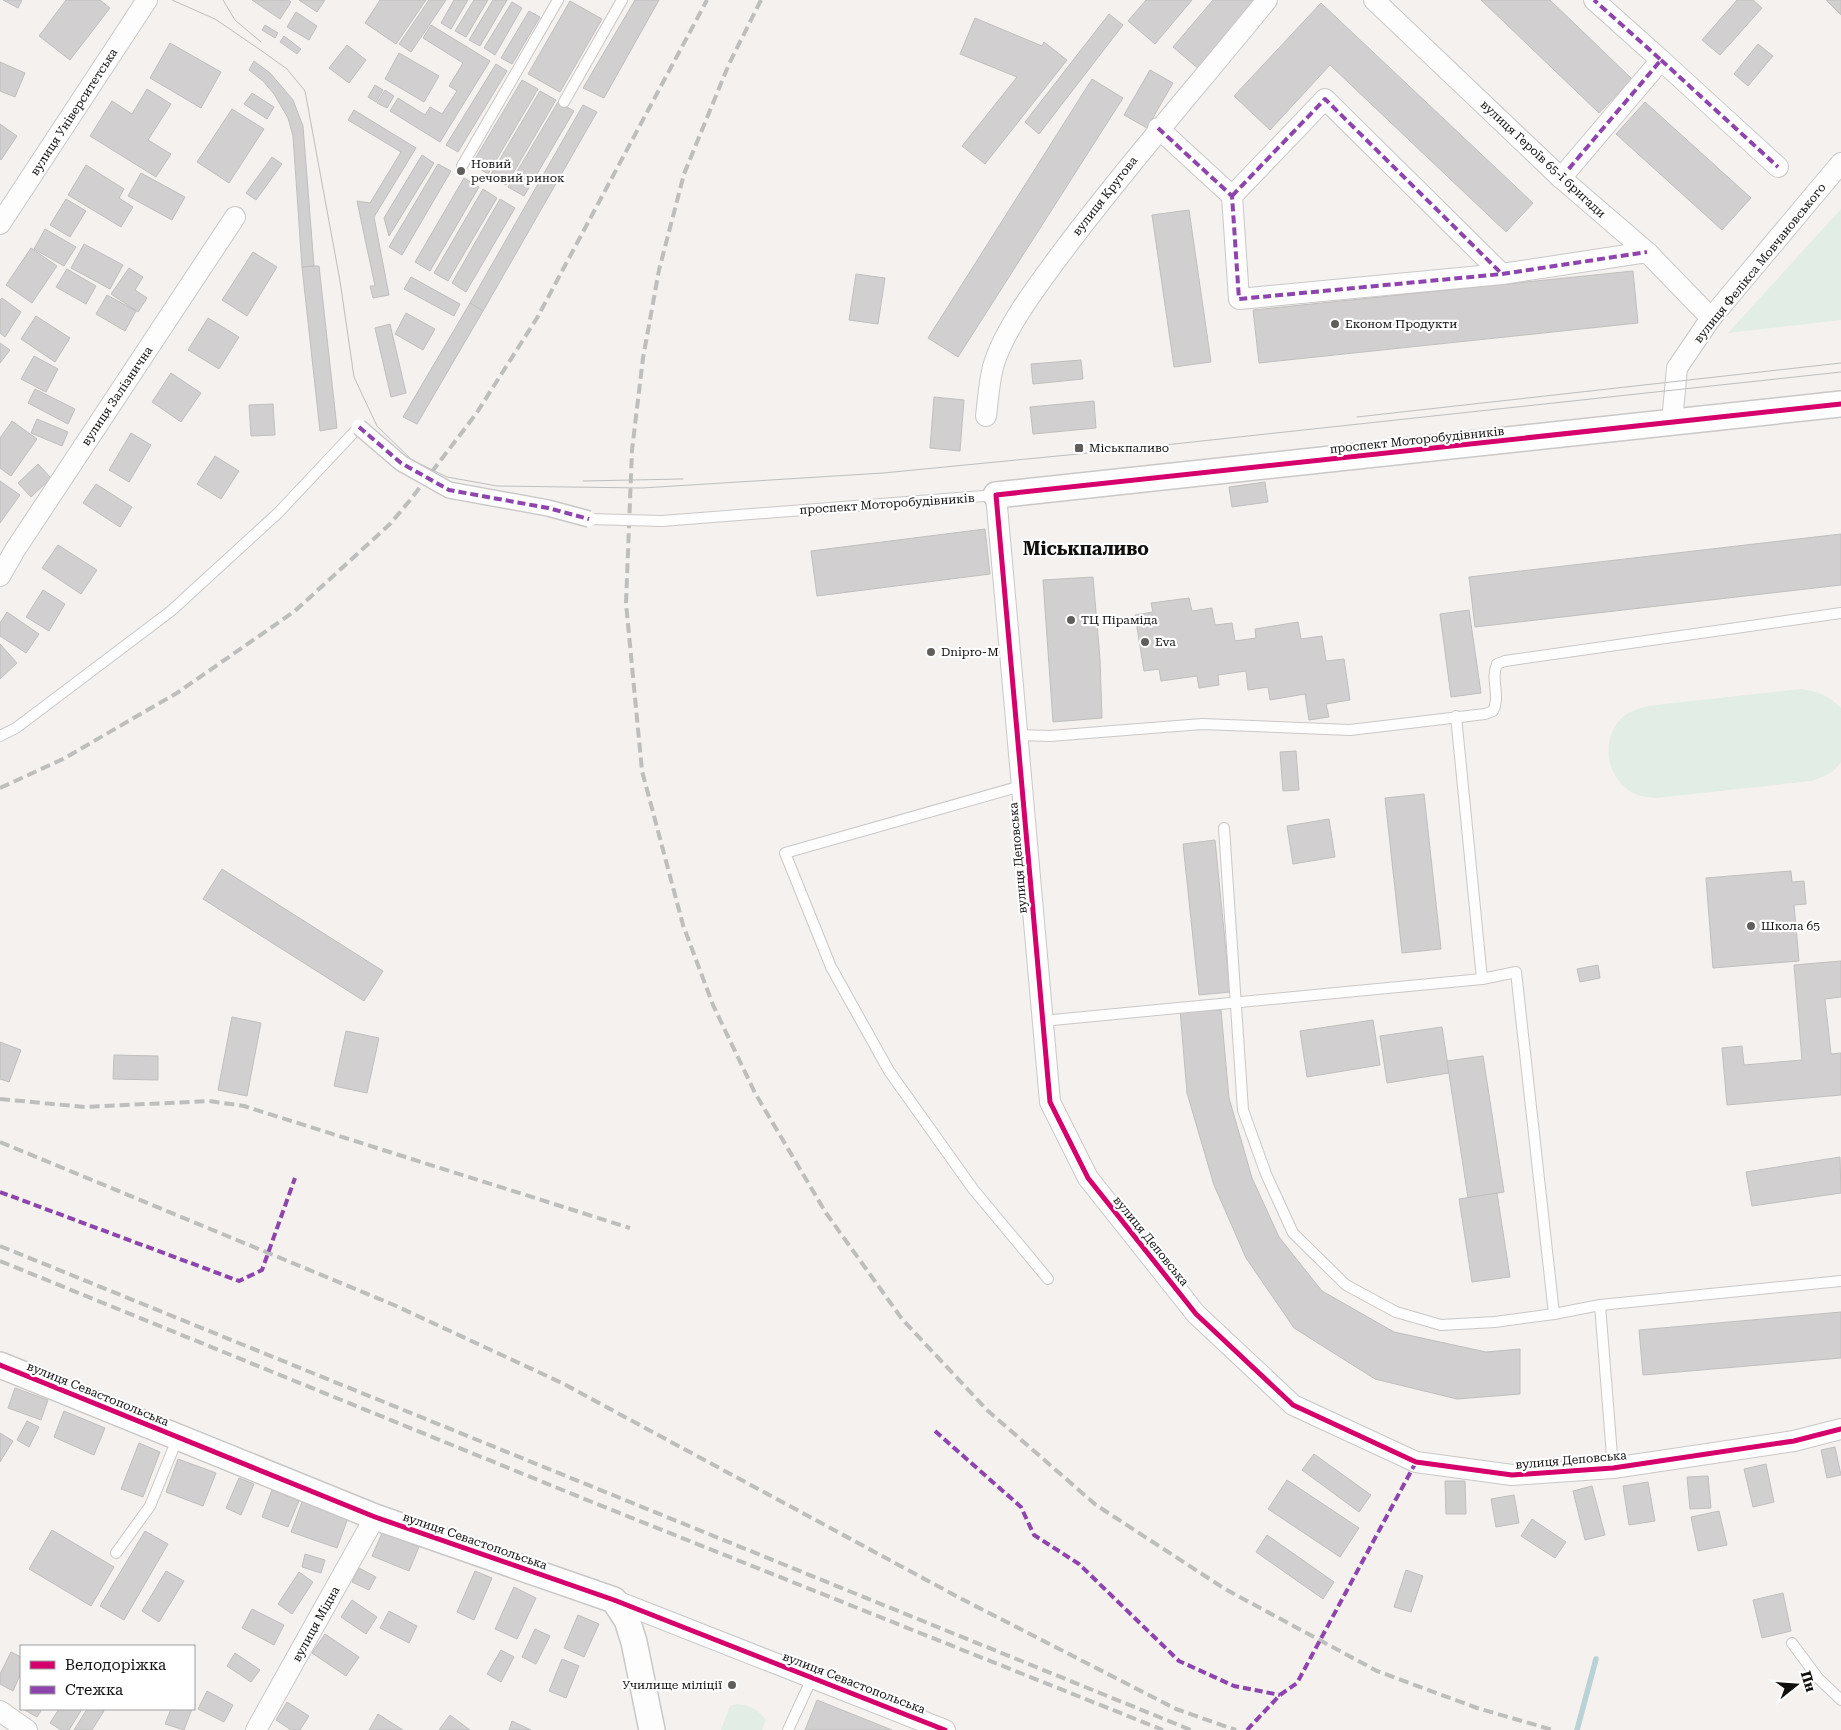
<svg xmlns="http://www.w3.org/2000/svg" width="1841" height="1730" font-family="'Roboto Serif',serif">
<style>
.green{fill:#e2ede6}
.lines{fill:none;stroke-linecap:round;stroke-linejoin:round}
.stream{stroke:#b8d2d6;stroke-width:5.5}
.building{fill:#d1cfcf;stroke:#c1bfbe}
.service-casing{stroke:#cac8c7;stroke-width:12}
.minor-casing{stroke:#cac8c7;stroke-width:22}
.tertiary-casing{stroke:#cac8c7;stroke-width:28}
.service{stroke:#fdfdfd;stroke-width:10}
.minor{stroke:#fdfdfd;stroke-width:20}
.tertiary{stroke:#fdfdfd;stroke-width:25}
.tram{stroke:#bebebd;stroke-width:1}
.rail{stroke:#bebebd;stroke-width:4;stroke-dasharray:10 5;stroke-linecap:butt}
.service-bridge-casing{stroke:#cac8c7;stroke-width:12;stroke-linecap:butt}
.pedestrian-bridge-casing{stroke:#cac8c7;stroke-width:18;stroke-linecap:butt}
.service-bridge{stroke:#fdfdfd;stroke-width:10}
.pedestrian-bridge{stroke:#fdfdfd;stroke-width:15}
.quiet{stroke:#8e44ad;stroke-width:4;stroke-dasharray:8 4;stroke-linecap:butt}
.cycleway-casing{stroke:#fff;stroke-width:8}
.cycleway{stroke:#d6006c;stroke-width:5}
.poi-dot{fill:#605e5d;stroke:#fff;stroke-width:2}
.labels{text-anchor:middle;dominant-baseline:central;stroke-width:4.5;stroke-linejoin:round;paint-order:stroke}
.street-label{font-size:12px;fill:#100f0e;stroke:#fff}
.poi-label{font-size:12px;fill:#100f0e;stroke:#fff;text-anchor:start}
.district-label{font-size:18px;font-weight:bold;fill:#100f0e;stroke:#fff}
</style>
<rect width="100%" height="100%" fill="#f4f1ef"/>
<g class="green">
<polygon points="1841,209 1841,320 1728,333"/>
<path d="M1801 689C1818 691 1829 696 1841 708V762C1834 773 1823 777 1811 781L1656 798C1651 797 1645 797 1641 796 1609 787 1598 744 1620 720 1627 712 1637 709 1647 706Z"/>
<path d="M737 1704C750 1705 758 1710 766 1720L762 1730H721L730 1706Z"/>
</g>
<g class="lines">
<polyline class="stream" points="1577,1730 1596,1659"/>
</g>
<g class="building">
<polygon points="3,0 22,0 18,8"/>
<polygon points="66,0 100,0 110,8 70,60 39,36"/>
<polygon points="252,0 288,0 291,2 280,19"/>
<polygon points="299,0 325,0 317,12"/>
<polygon points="380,0 426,0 396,44 365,23"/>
<polygon points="429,0 446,0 411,52 399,44"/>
<polygon points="454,0 468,0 451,29 441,23"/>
<polygon points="474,0 488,0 466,37 455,31"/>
<polygon points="493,0 507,0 480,46 469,40"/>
<polygon points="635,0 659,0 604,98 583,88"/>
<polygon points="1146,0 1192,0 1155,44 1128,21"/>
<polygon points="1213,0 1258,0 1200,70 1173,47"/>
<polygon points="1481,0 1550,0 1632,79 1599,113"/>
<polygon points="1737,0 1753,0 1762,8 1720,55 1702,40"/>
<polygon points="1826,0 1841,0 1841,15"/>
<polygon points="570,1 602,19 560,92 528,74"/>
<polygon points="512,2 522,8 495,55 484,48"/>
<polygon points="1321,3 1533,203 1506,232 1330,65 1270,130 1234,96"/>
<polygon points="529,11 540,17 512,64 501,58"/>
<polygon points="296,12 317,26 309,40 287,27"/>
<polygon points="1109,14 1123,25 1039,134 1025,122"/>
<polygon points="975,18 1042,46 1044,42 1067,60 985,164 962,146 1017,77 960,54"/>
<polygon points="265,25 278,33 275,38 262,30"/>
<polygon points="431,25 490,61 440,142 390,111 398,98 425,115 430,107 442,114 457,91 449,86 463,63 423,38"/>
<polygon points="284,36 301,49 297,54 280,42"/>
<polygon points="170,43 221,72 201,108 150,78"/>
<polygon points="1758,44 1773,56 1748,86 1734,74"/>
<polygon points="347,45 366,60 349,83 329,68"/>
<polygon points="399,53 439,76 424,102 385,79"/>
<polygon points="254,61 270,73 283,88 293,100 303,126 314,266 302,267 293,136 288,118 274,94 263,81 249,70"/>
<polygon points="0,62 25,73 15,97 0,91"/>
<polygon points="496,64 507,71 458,152 446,145"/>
<polygon points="1150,70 1173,83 1147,128 1124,115"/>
<polygon points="1092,79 1123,98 958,357 928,338"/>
<polygon points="522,80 538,89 488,174 472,164"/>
<polygon points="375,85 383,90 376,102 368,97"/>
<polygon points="147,89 171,104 148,140 171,154 156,177 90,136 112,101 132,114"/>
<polygon points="385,90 394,96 387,108 377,103"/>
<polygon points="540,91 556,100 506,185 490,176"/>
<polygon points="252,93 274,107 267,119 244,104"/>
<polygon points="558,102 574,111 524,196 508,187"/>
<polygon points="1645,102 1751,198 1722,230 1616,134"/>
<polygon points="583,105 597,112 483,311 470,303"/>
<polygon points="232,109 264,129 229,183 197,162"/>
<polygon points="354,110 416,148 374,217 389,295 373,298 370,286 375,286 357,201 370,203 401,152 348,120"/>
<polygon points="0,124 17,136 1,160 0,159"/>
<polygon points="422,155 434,163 389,236 384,218"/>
<polygon points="272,157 282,164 256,200 246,193"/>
<polygon points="438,164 451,171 402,255 389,247"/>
<polygon points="86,165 124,189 119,198 133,207 121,227 68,195"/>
<polygon points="141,173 185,197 172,220 128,196"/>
<polygon points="464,178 479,187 430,271 415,262"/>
<polygon points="483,189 497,198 448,281 434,273"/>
<polygon points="66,199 86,211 70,237 50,225"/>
<polygon points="500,199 515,208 466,292 452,283"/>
<polygon points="1189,210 1211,362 1174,367 1152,215"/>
<polygon points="45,229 76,247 64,266 34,249"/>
<polygon points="84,244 123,265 110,289 71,268"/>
<polygon points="31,248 57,266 32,303 6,285"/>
<polygon points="253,252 277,267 247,316 222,300"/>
<polygon points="314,266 319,266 337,428 320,431 302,267"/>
<polygon points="129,268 143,277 135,290 147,298 138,312 111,294"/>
<polygon points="67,269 96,286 86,304 56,287"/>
<polygon points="1633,271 1638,323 1259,363 1253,310"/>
<polygon points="856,274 885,278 878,324 849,320"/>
<polygon points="411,277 460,304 454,316 404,289"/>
<polygon points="107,295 136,311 125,331 96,314"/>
<polygon points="2,298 21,312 5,337 0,333 0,300"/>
<polygon points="470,303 483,311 417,424 403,417"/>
<polygon points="406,313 435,329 423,350 395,334"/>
<polygon points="36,316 70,338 55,362 21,339"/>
<polygon points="208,318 239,337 219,369 188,350"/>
<polygon points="390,324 406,393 391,397 375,328"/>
<polygon points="0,343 10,350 0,363"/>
<polygon points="34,356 58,369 46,392 21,379"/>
<polygon points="1081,360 1083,379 1033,384 1031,364"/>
<polygon points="171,373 201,393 181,422 152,402"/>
<polygon points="35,389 75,409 68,424 28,403"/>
<polygon points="934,397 964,400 960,451 930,448"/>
<polygon points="1094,401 1096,428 1033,434 1030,407"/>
<polygon points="273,404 275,435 251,436 249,405"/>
<polygon points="37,419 68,432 62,446 31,433"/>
<polygon points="12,421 37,439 11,476 0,468 0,438"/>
<polygon points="131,433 151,445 129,482 109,470"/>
<polygon points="215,456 239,471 221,499 197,484"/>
<polygon points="38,464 51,478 31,497 18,483"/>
<polygon points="0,481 20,495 0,523"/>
<polygon points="1265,482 1268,502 1232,507 1229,487"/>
<polygon points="96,484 132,507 120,527 83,503"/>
<polygon points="985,529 990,574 817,596 811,551"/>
<polygon points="1841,534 1841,585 1475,627 1469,577"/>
<polygon points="58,545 97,570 81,594 42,568"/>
<polygon points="1093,577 1100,659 1102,718 1053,722 1043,580"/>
<polygon points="43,590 65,604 49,631 26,617"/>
<polygon points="1189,598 1192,611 1212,608 1215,625 1232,623 1235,641 1256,638 1255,629 1298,622 1301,639 1322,636 1326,661 1344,659 1350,700 1326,704 1329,717 1309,720 1305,694 1270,700 1268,687 1248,690 1246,671 1218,675 1219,685 1199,688 1197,676 1161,681 1159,669 1144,671 1135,615 1153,612 1151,603"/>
<polygon points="1469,610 1481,693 1451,697 1440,614"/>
<polygon points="7,612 39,634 26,653 0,636 0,623"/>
<polygon points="0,644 17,663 0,679"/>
<polygon points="1296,751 1299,790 1283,791 1280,752"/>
<polygon points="1424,794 1441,949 1402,953 1385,798"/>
<polygon points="1329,819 1335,857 1293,864 1287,826"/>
<polygon points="1215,840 1230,992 1199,995 1183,844"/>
<polygon points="222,869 383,971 364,1001 203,899"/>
<polygon points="1791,871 1792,882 1804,881 1806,904 1794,905 1799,961 1713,968 1706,878"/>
<polygon points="1841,961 1841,997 1825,999 1831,1054 1841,1053 1841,1095 1727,1105 1722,1048 1742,1046 1744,1065 1802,1060 1794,965"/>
<polygon points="1598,965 1600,978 1580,982 1577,969"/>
<polygon points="1180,1010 1221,1010 1229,1098 1252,1178 1279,1237 1322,1291 1394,1332 1486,1352 1520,1349 1520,1394 1457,1399 1375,1379 1294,1328 1246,1258 1214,1185 1187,1093"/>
<polygon points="232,1017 261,1023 247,1096 218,1090"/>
<polygon points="1373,1020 1380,1065 1307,1077 1300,1031"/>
<polygon points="1442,1027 1449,1073 1387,1083 1380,1036"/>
<polygon points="346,1031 379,1038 367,1093 334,1086"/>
<polygon points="0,1042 21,1050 9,1082 0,1079"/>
<polygon points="114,1055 158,1056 158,1080 113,1079"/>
<polygon points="1483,1056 1504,1192 1468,1198 1447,1061"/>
<polygon points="1840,1157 1841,1193 1752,1206 1746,1172"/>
<polygon points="1497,1193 1510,1277 1472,1282 1459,1199"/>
<polygon points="1841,1312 1841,1358 1643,1375 1639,1330"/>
<polygon points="15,1388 48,1400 41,1420 8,1408"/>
<polygon points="64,1411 105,1428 94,1455 54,1437"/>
<polygon points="27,1421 39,1427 29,1447 17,1440"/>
<polygon points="0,1433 13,1441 0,1462"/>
<polygon points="139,1443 160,1452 143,1497 121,1489"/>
<polygon points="1835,1447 1841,1475 1827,1478 1821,1450"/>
<polygon points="1314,1454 1371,1495 1359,1512 1302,1470"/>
<polygon points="178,1459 216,1473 203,1506 166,1492"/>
<polygon points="1766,1464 1774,1502 1753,1507 1744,1469"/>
<polygon points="1708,1476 1711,1508 1690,1509 1687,1477"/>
<polygon points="239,1478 254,1484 241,1515 226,1508"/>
<polygon points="1287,1480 1359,1528 1340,1557 1268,1509"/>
<polygon points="1445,1481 1465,1481 1466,1514 1446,1514"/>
<polygon points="1648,1482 1655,1521 1629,1525 1623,1486"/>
<polygon points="1592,1486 1605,1535 1585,1540 1573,1491"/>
<polygon points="272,1490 299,1501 288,1527 262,1517"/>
<polygon points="1514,1495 1519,1523 1496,1527 1491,1499"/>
<polygon points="302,1502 348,1518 337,1548 291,1532"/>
<polygon points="1719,1511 1727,1545 1698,1551 1691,1517"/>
<polygon points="1532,1519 1566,1542 1555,1558 1521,1536"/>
<polygon points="52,1530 114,1567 91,1606 29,1569"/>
<polygon points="145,1531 168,1544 124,1620 100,1606"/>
<polygon points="383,1531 419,1547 409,1571 372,1556"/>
<polygon points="1267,1535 1334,1582 1323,1599 1256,1552"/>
<polygon points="305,1554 325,1560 321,1573 302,1567"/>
<polygon points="359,1568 376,1577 369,1590 352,1582"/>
<polygon points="1406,1570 1423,1576 1411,1612 1394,1607"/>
<polygon points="166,1571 184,1581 159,1622 142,1611"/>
<polygon points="475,1571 492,1578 474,1620 457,1612"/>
<polygon points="299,1572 313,1582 292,1614 278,1604"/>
<polygon points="514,1587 536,1598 517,1639 495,1629"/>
<polygon points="1783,1593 1791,1631 1762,1638 1753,1600"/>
<polygon points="352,1600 377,1617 366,1634 341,1617"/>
<polygon points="252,1609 284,1625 274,1645 242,1628"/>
<polygon points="389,1611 417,1626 409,1643 380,1628"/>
<polygon points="578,1615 599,1624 584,1657 564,1648"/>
<polygon points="535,1629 550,1636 536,1664 522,1657"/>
<polygon points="325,1634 359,1657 346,1676 312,1653"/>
<polygon points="501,1650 514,1657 501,1682 487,1674"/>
<polygon points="11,1652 21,1657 21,1673 13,1691 0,1684 0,1674"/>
<polygon points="235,1653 260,1670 251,1682 227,1666"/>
<polygon points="562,1659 579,1666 566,1698 549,1691"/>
<polygon points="207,1691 233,1705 224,1722 198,1709"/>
<polygon points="817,1700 892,1730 805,1730"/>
<polygon points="287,1702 309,1716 300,1730 291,1730 276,1720"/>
<polygon points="23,1709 42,1709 37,1717"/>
<polygon points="59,1709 82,1709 69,1730 61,1730 50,1723"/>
<polygon points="87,1709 100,1709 104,1711 92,1730 74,1730"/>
<polygon points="171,1709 192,1709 184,1730 165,1724"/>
<polygon points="378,1714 403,1730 369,1730"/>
<polygon points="450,1715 470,1730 439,1730"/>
<polygon points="512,1721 531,1730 509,1730"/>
</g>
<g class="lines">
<defs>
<g id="service">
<polyline points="564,102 622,0"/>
<polyline points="462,166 558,0"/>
<polyline points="662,521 996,495"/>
<polyline points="1456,716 1482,979 1516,972 1554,1314 1600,1305 1613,1468"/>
<path d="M1017 735 1050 736 1202 724 1350 730 1485 714 1493 711C1501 696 1490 679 1497 664L1505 661 1841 613"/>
<polyline points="0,736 16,728 171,611 278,513 359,427"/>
<polyline points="1021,786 785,853 831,967 889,1071 973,1189 1048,1279"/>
<polyline points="1224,828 1243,1110 1266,1174 1293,1233 1346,1285 1396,1312 1441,1325 1495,1322 1554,1314"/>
<polyline points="1042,1021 1482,979"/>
<polyline points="1600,1305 1841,1281"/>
<polyline points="116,1553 150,1506 178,1437"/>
<polyline points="1792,1643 1818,1678 1841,1700"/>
<polyline points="788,1730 812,1678"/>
</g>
<g id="minor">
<polyline points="1374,0 1561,178 1647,252 1711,318"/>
<polyline points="1661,60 1778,167"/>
<polyline points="1158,128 1232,196 1239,299 1502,274 1647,252"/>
<polyline points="1561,178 1661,60 1594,0"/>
<polyline points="1232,196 1325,99 1502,274"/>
<polyline points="0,224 147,0"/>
<path d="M986 416C988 400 989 383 993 367 1003 330 1040 282 1063 251 1128 164 1199 84 1267 0"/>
<polyline points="1672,422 1677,368 1711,318 1841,163"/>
<polyline points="996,495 1050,1102 1088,1178 1196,1314 1293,1405 1416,1462 1512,1475 1613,1468 1794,1441 1841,1429"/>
<polyline points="0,576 15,550 235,217"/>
<polyline points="614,1600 945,1730"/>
<polyline points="0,1711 27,1730"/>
<polyline points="256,1730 375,1517"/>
</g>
<g id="tertiary">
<polyline points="996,495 1841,404"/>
<polyline points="0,1365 375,1517 614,1600 627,1620 634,1642 652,1730"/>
</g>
</defs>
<use href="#service" class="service-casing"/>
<use href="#minor" class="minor-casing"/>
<use href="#tertiary" class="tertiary-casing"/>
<use href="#service" class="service"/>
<use href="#minor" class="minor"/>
<use href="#tertiary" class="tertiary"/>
<g class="tram">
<polyline points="172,0 215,19 259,49 287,69 305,91 340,281 354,377 377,426 412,460 447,477 497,486 642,488 883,473 1109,451 1841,372"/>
<polyline points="223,0 235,20 261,42"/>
<polyline points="1357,417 1841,363"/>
<polyline points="583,481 683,479"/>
</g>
<g class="rail">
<polyline points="761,0 729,64 684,174 659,270 643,358 632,450 626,603 642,771 683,925 713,1005 755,1093 826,1213 902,1319 987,1410 1096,1505 1225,1589 1377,1671 1477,1708 1553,1730"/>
<polyline points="0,788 63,759 177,693 295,611 390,524 411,499 476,414 537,318 707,0"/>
<polyline points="0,1099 85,1107 209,1101 244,1106 630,1228"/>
<polyline points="0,1142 394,1305 562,1383 958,1597 1176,1709 1236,1730"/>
<polyline points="0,1246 1191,1730"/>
<polyline points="0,1261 592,1502 1163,1730"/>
</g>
<defs>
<polyline id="service-bridge" points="589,519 662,521"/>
<polyline id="pedestrian-bridge" points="359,427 401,463 449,490 548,508 589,519"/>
</defs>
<use href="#service-bridge" class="service-bridge-casing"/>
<use href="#pedestrian-bridge" class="pedestrian-bridge-casing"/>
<use href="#service-bridge" class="service-bridge"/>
<use href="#pedestrian-bridge" class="pedestrian-bridge"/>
<g class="quiet">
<polyline points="1661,60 1778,167"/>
<polyline points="1158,128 1232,196 1239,299 1502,274 1647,252"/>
<polyline points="1561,178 1661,60 1594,0"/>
<polyline points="1232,196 1325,99 1502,274"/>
<polyline points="359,427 401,463 449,490 548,508 589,519"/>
<polyline points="0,1192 239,1281 262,1270 295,1178"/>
<polyline points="935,1431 1021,1507 1034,1535 1079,1564 1179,1661 1234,1686 1280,1695"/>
<polyline points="1247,1730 1280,1695 1297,1683 1416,1462"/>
</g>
<defs>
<g id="cycleway">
<polyline points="1841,404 996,495 1050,1102 1088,1178 1196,1314 1293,1405 1416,1462 1512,1475 1613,1468 1794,1441 1841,1429"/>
<polyline points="0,1365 375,1517 614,1600 945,1730"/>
</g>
</defs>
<use href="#cycleway" class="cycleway-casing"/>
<use href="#cycleway" class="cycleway"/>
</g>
<g class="poi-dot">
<circle cx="461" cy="171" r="5"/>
<circle cx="1335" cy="324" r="5"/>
<rect x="1074" y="443" width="10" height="10" rx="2.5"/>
<circle cx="1071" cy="620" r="5"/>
<circle cx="1145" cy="642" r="5"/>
<circle cx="931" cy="652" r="5"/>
<circle cx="1751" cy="926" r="5"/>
<circle cx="732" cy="1685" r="5"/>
</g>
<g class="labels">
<g class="street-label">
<text transform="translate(74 112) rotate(-57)">вулиця Університетська</text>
<text transform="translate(1543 159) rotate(43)">вулиця Героїв 65-ї бригади</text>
<text transform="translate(1105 196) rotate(-52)">вулиця Кругова</text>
<text transform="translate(1760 263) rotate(-51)">вулиця Фелікса Мовчановського</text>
<text transform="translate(117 396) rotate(-56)">вулиця Залізнична</text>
<text transform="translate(1417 440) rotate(-6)">проспект Моторобудівників</text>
<text transform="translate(887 504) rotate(-4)">проспект Моторобудівників</text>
<text transform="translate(1018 858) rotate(-95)">вулиця Деповська</text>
<text transform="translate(1151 1241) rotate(51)">вулиця Деповська</text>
<text transform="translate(98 1394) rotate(22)">вулиця Севастопольська</text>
<text transform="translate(1571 1460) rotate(-5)">вулиця Деповська</text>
<text transform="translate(475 1541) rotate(19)">вулиця Севастопольська</text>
<text transform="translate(316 1624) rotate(-61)">вулиця Мідна</text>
<text transform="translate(854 1683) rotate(21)">вулиця Севастопольська</text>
</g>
<g class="poi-label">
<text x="471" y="164">Новий<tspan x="471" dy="14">речовий ринок</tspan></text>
<text x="1345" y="324">Економ Продукти</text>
<text x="1089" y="448">Міськпаливо</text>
<text x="1081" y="620">ТЦ Піраміда</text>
<text x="1155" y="642">Eva</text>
<text x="941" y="652">Dnipro-M</text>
<text x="1761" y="926">Школа 65</text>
<text x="722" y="1685" text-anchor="end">Училище міліції</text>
</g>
<g class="district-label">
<text x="1086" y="548">Міськпаливо</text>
</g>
</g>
<rect x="20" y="1645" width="175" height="65" fill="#ffffff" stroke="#9f9f9f"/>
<rect x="30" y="1661" width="25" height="8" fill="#d6006c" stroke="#9f9f9f"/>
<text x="65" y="1670" font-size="15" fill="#100f0e">Велодоріжка</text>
<rect x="30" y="1686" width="25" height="8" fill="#8e44ad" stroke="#9f9f9f"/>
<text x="65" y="1695" font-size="15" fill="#100f0e">Стежка</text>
<g transform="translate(1796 1685) rotate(73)" stroke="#ffffff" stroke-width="4" paint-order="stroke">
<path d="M0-4L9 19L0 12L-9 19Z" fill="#100f0e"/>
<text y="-8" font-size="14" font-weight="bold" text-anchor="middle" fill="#100f0e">Пн</text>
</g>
</svg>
